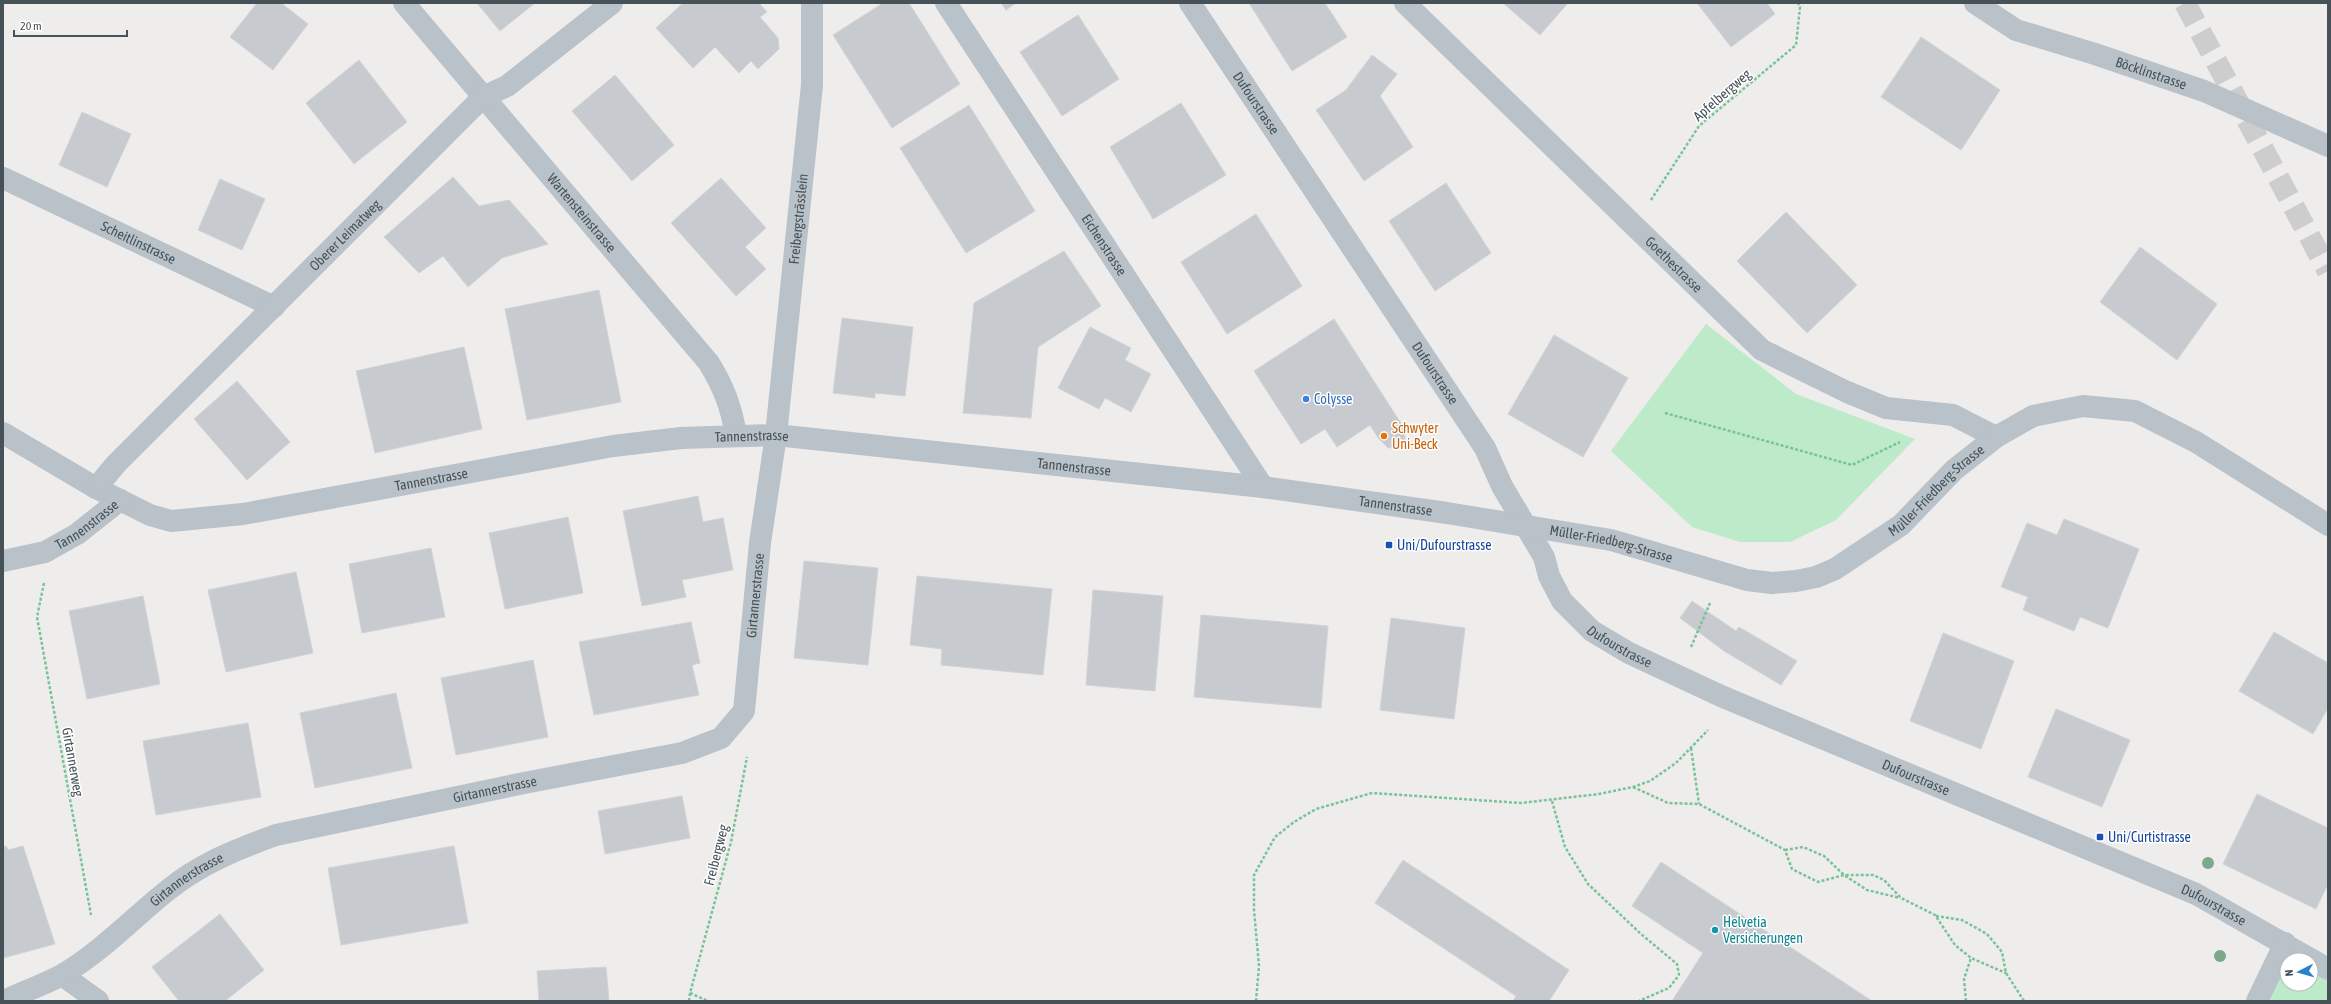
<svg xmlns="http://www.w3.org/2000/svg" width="2331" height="1004" font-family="'Asap Condensed',sans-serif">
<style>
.green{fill:#bdeac9}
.building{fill:#c7cacf;stroke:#d1d3d7}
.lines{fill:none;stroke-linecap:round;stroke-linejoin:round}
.highway-tunnel{stroke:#cdcdce;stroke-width:22;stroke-dasharray:22 11;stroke-linecap:butt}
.path{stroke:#78c496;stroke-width:2.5;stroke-dasharray:3 2;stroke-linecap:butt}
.minor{stroke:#b8c2c8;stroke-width:22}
.tree{fill:#7ca98c}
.shop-dot{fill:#3f7fe0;stroke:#fff;stroke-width:1.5}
.food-dot{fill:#e8710a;stroke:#fff;stroke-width:1.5}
.transit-dot{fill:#1a4fb4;stroke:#fff;stroke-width:1.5}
.culture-dot{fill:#0f9aa8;stroke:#fff;stroke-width:1.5}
.labels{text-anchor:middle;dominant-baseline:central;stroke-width:3;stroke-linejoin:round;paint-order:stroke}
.street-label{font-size:14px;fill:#465158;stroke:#fff}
.shop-label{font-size:14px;fill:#366cbe;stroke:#fff;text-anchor:start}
.food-label{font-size:14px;fill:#c56008;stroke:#fff;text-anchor:start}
.transit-label{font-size:14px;fill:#164399;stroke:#fff;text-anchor:start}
.culture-label{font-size:14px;fill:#0d838f;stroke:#fff;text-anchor:start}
</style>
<rect width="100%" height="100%" fill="#efecec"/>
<g class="green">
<polygon points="1706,324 1796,394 1915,439 1836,520 1790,542 1740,542 1692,527 1611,451"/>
<polygon points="2285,943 2307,960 2287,960 2287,984 2311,984 2311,963 2328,976 2328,1001 2261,1001"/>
</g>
<g class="building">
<polygon points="257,3 281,3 308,24 273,70 230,37"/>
<polygon points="477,3 535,3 500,31"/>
<polygon points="683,3 759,3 767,12 760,17 778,38 779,49 758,69 751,61 739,73 715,47 693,68 656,28"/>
<polygon points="883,3 909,3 960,84 892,128 833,35"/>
<polygon points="1001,3 1016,3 1006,10"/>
<polygon points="1249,3 1325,3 1347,37 1292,71"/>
<polygon points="1503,3 1568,3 1540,35"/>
<polygon points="1697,3 1767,3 1775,14 1731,47"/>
<polygon points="1078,15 1119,79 1062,116 1020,52"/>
<polygon points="1921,37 2000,90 1961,150 1881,97"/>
<polygon points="1372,55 1397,74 1380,96 1413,147 1364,181 1316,110 1346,90"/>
<polygon points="359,60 407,122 354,164 306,103"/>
<polygon points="615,75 674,145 632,181 572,111"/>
<polygon points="1181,103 1226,175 1153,219 1110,147"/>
<polygon points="969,105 1035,211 966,253 900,148"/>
<polygon points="82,112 131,134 107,187 59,165"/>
<polygon points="453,177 479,206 509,200 548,244 502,258 468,287 443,256 419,273 384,237"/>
<polygon points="721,178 766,228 745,247 766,269 736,296 671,223"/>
<polygon points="220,179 265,199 242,250 198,230"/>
<polygon points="1446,183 1491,253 1435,291 1389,221"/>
<polygon points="1786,212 1857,285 1807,333 1737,261"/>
<polygon points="1256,214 1302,286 1227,334 1181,262"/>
<polygon points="2140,247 2217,304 2177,360 2100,302"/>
<polygon points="1064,251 1101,306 1038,347 1031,418 963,413 974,303"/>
<polygon points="599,290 621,402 527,420 505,309"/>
<polygon points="842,318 913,327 905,396 875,393 875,398 833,393"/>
<polygon points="1334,319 1404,428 1405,440 1398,447 1388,448 1379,439 1370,425 1337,447 1325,429 1301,444 1254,371"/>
<polygon points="1090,327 1131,348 1125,360 1151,374 1131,412 1105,398 1099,409 1058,388"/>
<polygon points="1554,335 1628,378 1583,457 1508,414"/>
<polygon points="464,347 482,429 375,453 356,371"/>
<polygon points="237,381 290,442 247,480 194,419"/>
<polygon points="698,496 703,522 723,518 733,570 682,580 686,597 642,606 623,511"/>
<polygon points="568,517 583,593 505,609 489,533"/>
<polygon points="2064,519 2139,549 2108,628 2080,617 2074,631 2023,610 2028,597 2001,587 2027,523 2057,535"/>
<polygon points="431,548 445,617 362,633 349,564"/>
<polygon points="804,561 878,568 868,665 794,658"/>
<polygon points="296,572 313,653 226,672 208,590"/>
<polygon points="917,576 1052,589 1043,675 941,665 942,649 910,645"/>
<polygon points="1093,590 1163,596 1155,691 1086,685"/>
<polygon points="143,596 160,684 87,699 69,611"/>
<polygon points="1692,601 1736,631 1739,627 1797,661 1781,685 1724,651 1680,618"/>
<polygon points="1201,615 1328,626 1321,708 1194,697"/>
<polygon points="1391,618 1465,628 1454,719 1380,710"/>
<polygon points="691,622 700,663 692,665 699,695 594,715 579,642"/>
<polygon points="2274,632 2328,663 2328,708 2313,734 2239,691"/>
<polygon points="1943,633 2014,661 1981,749 1910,721"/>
<polygon points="533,660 548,737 456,755 441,678"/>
<polygon points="396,693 412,768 315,788 300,713"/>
<polygon points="2056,709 2130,740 2102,807 2028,777"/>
<polygon points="248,723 261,797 156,815 143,741"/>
<polygon points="2257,794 2328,828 2328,884 2316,909 2223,864"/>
<polygon points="682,796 690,838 605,854 598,811"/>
<polygon points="6,846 8,850 23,846 55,944 3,958 3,847"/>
<polygon points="454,846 468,923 341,945 328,868"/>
<polygon points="1403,860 1569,970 1549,1001 1513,1001 1516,996 1375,903"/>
<polygon points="1661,862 1872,1001 1672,1001 1703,953 1632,906"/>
<polygon points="220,914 264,970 225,1001 179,1001 152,967"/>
<polygon points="606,967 609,1001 539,1001 537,971"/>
</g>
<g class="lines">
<polyline class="highway-tunnel" points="2185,3 2328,271"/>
<g class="path">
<polyline points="1651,200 1699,126 1796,45 1800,7 1798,3"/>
<polyline points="1665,413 1852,465 1900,442"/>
<polyline points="44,583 37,617 91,915"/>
<polyline points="1691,647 1710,603"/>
<polyline points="1691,748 1699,804"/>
<polyline points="1633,787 1668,803 1699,804 1785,850 1792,869 1818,882 1844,875 1873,875 1884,880 1901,898 1935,915 1955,945 1971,958 2006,973"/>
<polyline points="1552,801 1565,847 1588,884 1641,934 1677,964 1679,975 1669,988 1639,1001"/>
<polyline points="1785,850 1803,847 1824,856 1844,875 1867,890 1900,898"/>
<polyline points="1936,916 1962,920 1987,934 2002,952 2006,973 2024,1001"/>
<polyline points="690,993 708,1001"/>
<polyline points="689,1001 690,993 731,842 747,757"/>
<polyline points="1256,1001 1259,966 1254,910 1254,875 1275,837 1294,822 1316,809 1372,793 1521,803 1599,794 1633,787 1650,781 1676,763 1708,730"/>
<polyline points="1966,1001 1964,979 1971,958"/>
</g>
<g class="minor">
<path id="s1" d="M404 3 709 363C724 388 731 406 736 435"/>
<path id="s2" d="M946 3 1263 487"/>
<path id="s3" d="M1190 3 1485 448 1502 486 1544 557 1549 576 1562 601 1592 631 1629 653 1721 696 2196 894 2328 969"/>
<path id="s4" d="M1405 3 1762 350 1847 392 1886 408 1953 415 1996 437"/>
<path id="s5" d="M1975 3 2016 30 2095 54 2204 91 2328 146"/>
<path id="s6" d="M3 178 274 307"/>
<path id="s7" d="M3 433 96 488 150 515 171 521 243 514 613 446 681 438 776 435 1263 487 1447 513 1611 540 1747 580 1772 583 1796 581 1816 577 1835 569 1901 525 1954 470 1996 437 2033 416 2083 406 2135 411 2196 442 2328 525"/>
<path id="s8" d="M96 488 116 464 483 97 507 86 612 3"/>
<path id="s9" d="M3 561 45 552 77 534 120 500"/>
<polyline points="62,975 98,1001"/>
<path id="s10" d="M4 1001C23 992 43 985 62 975 101 952 133 918 168 890 200 864 237 849 276 835L524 783 682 753 721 738 744 711 760 543 776 435 812 85V3"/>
<polyline points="2257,1001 2285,943"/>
</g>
</g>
<g class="tree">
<circle cx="2208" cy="863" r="6"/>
<circle cx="2220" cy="956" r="6"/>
</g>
<circle class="shop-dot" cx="1306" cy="399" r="4"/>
<circle class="food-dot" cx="1384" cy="436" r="4"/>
<g class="transit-dot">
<rect x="1385" y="541" width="8" height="8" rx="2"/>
<rect x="2096" y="833" width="8" height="8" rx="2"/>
</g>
<circle class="culture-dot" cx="1715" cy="930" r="4"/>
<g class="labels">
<g class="street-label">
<text stroke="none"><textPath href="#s5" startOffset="191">Böcklinstrasse</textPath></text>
<text transform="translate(1722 95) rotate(-41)">Apfelbergweg</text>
<text stroke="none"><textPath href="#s3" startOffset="120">Dufourstrasse</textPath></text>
<text stroke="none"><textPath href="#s1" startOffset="275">Wartensteinstrasse</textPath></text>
<text stroke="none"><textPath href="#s10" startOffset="1308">Freibergsträsslein</textPath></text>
<text stroke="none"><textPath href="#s8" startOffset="355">Oberer Leimatweg</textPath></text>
<text stroke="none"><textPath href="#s6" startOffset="150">Scheitlinstrasse</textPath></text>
<text stroke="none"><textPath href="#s2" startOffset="289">Eichenstrasse</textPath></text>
<text stroke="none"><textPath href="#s4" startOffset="375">Goethestrasse</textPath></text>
<text stroke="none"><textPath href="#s3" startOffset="444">Dufourstrasse</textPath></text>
<text stroke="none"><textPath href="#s7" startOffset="778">Tannenstrasse</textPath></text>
<text stroke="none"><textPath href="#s7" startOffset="1102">Tannenstrasse</textPath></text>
<text stroke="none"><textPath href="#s7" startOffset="454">Tannenstrasse</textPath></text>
<text stroke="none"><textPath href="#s7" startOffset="2005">Müller-Friedberg-Strasse</textPath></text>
<text stroke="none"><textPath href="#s7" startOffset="1426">Tannenstrasse</textPath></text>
<text stroke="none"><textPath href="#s9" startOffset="93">Tannenstrasse</textPath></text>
<text stroke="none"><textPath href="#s7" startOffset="1645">Müller-Friedberg-Strasse</textPath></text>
<text stroke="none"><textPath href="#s10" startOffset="929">Girtannerstrasse</textPath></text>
<text stroke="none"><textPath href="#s3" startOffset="780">Dufourstrasse</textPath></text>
<text transform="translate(73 762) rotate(80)">Girtannerweg</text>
<text stroke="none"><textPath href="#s3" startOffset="1104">Dufourstrasse</textPath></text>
<text stroke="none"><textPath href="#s10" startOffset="545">Girtannerstrasse</textPath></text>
<text transform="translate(716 855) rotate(-76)">Freibergweg</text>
<text stroke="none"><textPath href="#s10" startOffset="221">Girtannerstrasse</textPath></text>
<text stroke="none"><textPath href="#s3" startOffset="1428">Dufourstrasse</textPath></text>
</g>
<g class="shop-label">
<text x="1314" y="399">Colysse</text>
</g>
<g class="food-label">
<text x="1392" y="428">Schwyter<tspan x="1392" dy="16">Uni-Beck</tspan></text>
</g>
<g class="transit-label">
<text x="1397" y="545">Uni/Dufourstrasse</text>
<text x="2108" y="837">Uni/Curtistrasse</text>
</g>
<g class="culture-label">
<text x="1723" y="922">Helvetia<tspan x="1723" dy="16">Versicherungen</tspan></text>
</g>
</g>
<rect width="2331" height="1004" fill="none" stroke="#465158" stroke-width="8"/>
<g transform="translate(2299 972) rotate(264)"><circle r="19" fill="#ffffff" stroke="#b5b9bc"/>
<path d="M0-3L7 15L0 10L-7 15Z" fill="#2883cd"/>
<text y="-6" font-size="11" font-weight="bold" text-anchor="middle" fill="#465158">N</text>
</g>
<path d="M14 30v6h113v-6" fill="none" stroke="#465158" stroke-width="2"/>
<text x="20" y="30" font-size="12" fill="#465158" stroke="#ffffff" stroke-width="3" paint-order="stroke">20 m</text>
</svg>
